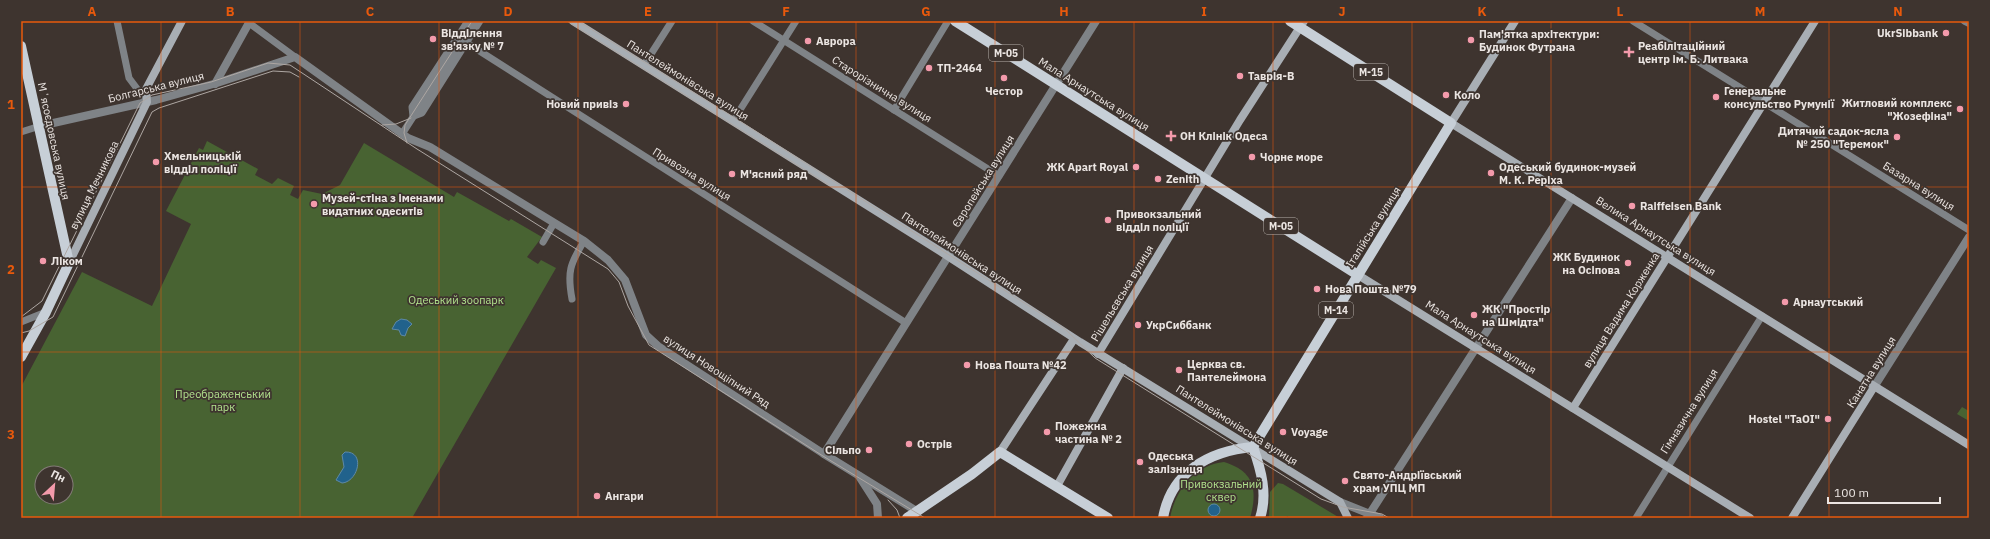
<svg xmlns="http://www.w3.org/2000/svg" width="1990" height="539" font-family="'IBM Plex Sans',sans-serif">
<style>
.green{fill:#486332;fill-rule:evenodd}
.water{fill:#21628c;stroke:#5e89a6}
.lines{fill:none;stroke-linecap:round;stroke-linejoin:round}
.minor{stroke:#7f8387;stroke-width:7}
.tertiary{stroke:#7f8387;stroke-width:8}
.secondary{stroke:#a8aeb4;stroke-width:8}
.primary{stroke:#c7cfd7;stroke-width:10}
.tram{stroke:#aea7a3;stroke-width:1}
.grid{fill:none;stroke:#e8590c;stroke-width:1;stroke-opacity:0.55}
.poi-dot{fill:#f39aab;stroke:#3e342f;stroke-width:1.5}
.labels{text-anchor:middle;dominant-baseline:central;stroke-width:3.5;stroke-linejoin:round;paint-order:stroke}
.shield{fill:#3e342f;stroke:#b7b0ac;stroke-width:1}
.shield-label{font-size:10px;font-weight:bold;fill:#ebe5e2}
.poi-label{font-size:11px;font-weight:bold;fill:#ebe5e2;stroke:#3e342f;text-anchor:start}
.street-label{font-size:11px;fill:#ebe5e2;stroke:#3e342f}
.park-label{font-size:11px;fill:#b2e38d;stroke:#3e342f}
.neatline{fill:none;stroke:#e8590c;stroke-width:1.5}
.grid-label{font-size:13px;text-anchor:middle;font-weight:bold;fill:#e8590c}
</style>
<rect width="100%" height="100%" fill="#3e342f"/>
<g class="green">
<path d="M207 141 258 169 255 175 272 184 278 178 294 186 290 195 298 199 303 190 322 194 340 185 364 143 454 197 457 192 509 221 511 219 542 237 527 257 538 264 541 260 556 268 412 518H21V387L82 272 152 306 191 224 166 211 199 148 203 150ZM42 473H66V497H42Z"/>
<polygon points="1962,407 1969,411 1969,421 1957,414"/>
<path d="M1224 462C1254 471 1258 490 1250 518H1170C1175 490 1195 465 1224 462Z"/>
<polygon points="1278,483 1283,484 1340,518 1290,518 1287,516 1286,518 1269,518 1270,492"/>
</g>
<g class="water">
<polygon points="401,319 407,320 412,324 408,328 405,336 401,335 399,330 392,329 396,322"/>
<path d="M345 452C366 451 358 482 342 483L336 480 344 467 342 455Z"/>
<circle cx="1214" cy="510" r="6"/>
</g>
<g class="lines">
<g class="minor">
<polyline points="117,21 129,78 147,102"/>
<polyline points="753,21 999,176"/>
<polyline points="1633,21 1969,230"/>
<polyline points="249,23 295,57"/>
<polyline points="467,43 906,323"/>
<polyline points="644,65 672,21"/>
<polyline points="894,110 948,21"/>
<polyline points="413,116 412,107 468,21"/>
<polyline points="414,116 422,113 480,21"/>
<polyline points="733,121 796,21"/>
<polyline points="21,132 40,126"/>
<polyline points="402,134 475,21"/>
<polyline points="543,242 554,223"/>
<path d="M572 299C567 272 570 264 584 241"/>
<polyline points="21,322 46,312"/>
<polyline points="1636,518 1762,316"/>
</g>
<g class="tertiary">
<polyline points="1965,21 1969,23"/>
<polyline points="215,84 250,21"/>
<polyline points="40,126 156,100 217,83 295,57 408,138 430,147 584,241 608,260 625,280 646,335 658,346 824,454 918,512"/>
<polyline points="1874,387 1969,237"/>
<polyline points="824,454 1096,21"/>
<polyline points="859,476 877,504 878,518"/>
<polyline points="1340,502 1380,518"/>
<polyline points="1367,518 1572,198"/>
</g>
<g class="secondary">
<polyline points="573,21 943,253 1080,342 1340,502 1348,518"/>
<polyline points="1515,21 1451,123 1969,445"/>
<polyline points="69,263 147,102 146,89 182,21"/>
<polyline points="1358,275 1750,518"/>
<polyline points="1098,354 1240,120 1304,21"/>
<polyline points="1573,408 1815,21"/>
<polyline points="1000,452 1074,339"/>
<polyline points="1057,486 1123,368"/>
<polyline points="1792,518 1874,387"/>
</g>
<g class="primary">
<polyline points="955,21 1358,275"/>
<polyline points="21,46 69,263 46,312 21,357"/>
<polyline points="1253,447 1451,123 1290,21"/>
<path d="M1253 447C1261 470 1268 494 1260 518"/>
<polyline points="907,518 972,474 1000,452 1108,518"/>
<path d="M1163 518C1171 472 1209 451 1253 447"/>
</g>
<g class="tram">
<polyline points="567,21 829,185"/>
<polyline points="578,21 735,118 1065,329 1095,358 1321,499 1343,507 1382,514 1389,518"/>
<polyline points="382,125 396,124 411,118"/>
<polyline points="407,143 404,133 405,125 472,21"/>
<polyline points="21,317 42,301 140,103 152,95 211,82 268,63 290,65 417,149 608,269 619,282 628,306 649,345 823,456 925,518"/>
<polyline points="21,333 29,331 53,317 152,112 159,108 273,71 290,72 299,77"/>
<polyline points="888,500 897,510 900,518"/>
</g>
</g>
<path class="grid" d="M161 21V518M300 21V518M439 21V518M578 21V518M717 21V518M856 21V518M995 21V518M1134 21V518M1273 21V518M1412 21V518M1551 21V518M1690 21V518M1829 21V518M21 187H1969M21 352H1969"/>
<g class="poi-dot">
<circle cx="1946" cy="33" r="4"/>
<circle cx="433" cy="39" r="4"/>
<circle cx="1471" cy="40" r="4"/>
<circle cx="808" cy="41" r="4"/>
<path d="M1627 46h4v4h4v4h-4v4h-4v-4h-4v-4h4z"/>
<circle cx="929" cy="68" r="4"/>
<circle cx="1240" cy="76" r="4"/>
<circle cx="1004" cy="78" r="4"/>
<circle cx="1446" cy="95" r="4"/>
<circle cx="1716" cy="97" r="4"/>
<circle cx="626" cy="104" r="4"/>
<circle cx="1960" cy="109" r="4"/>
<path d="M1169 130h4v4h4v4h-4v4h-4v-4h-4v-4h4z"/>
<circle cx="1897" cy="137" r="4"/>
<circle cx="1252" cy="157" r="4"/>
<circle cx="156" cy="162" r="4"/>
<circle cx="1136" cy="167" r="4"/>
<circle cx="1491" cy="173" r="4"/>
<circle cx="732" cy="174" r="4"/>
<circle cx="1158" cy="179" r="4"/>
<circle cx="314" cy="204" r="4"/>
<circle cx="1632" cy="206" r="4"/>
<circle cx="1108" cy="220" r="4"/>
<circle cx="43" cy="261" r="4"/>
<circle cx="1628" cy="263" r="4"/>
<circle cx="1317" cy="289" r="4"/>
<circle cx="1785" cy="302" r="4"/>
<circle cx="1474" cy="315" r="4"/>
<circle cx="1138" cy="325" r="4"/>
<circle cx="967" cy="365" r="4"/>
<circle cx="1179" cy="370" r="4"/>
<circle cx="1828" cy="419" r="4"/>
<circle cx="1047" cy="432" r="4"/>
<circle cx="1283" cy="432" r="4"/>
<circle cx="909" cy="444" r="4"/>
<circle cx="869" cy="450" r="4"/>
<circle cx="1140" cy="462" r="4"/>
<circle cx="1345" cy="481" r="4"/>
<circle cx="597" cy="496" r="4"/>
</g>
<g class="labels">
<g class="shield">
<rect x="989" y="45" width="34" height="16" rx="3"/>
<rect x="1354" y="64" width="34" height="16" rx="3"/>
<rect x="1264" y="218" width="34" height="16" rx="3"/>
<rect x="1319" y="302" width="34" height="16" rx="3"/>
</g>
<g class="shield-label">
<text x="1006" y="53">М-05</text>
<text x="1371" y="72">М-15</text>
<text x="1281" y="226">М-05</text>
<text x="1336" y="310">М-14</text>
</g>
<g class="poi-label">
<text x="441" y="33">Відділення<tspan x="441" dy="13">зв'язку № 7</tspan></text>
<text x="1938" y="33" text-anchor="end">UkrSibbank</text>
<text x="1479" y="34">Пам'ятка архітектури:<tspan x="1479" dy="13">Будинок Футрана</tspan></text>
<text x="816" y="41">Аврора</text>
<text x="1638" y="46">Реабілітаційний<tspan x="1638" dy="13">центр ім. Б. Литвака</tspan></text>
<text x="937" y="68">ТП-2464</text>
<text x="1248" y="76">Таврія-В</text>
<text x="1004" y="91" text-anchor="middle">Честор</text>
<text x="1724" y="91">Генеральне<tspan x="1724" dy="13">консульство Румунії</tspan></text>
<text x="1454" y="95">Коло</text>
<text x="1952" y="103" text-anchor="end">Житловий комплекс<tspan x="1952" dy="13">"Жозефіна"</tspan></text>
<text x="618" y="104" text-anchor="end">Новий привіз</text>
<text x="1889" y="131" text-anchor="end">Дитячий садок-ясла<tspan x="1889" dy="13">№ 250 "Теремок"</tspan></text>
<text x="1180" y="136">ОН Клінік Одеса</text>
<text x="164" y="156">Хмельницькій<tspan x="164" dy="13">відділ поліції</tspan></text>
<text x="1260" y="157">Чорне море</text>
<text x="1128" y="167" text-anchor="end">ЖК Apart Royal</text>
<text x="1499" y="167">Одеський будинок-музей<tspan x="1499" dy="13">М. К. Реріха</tspan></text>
<text x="740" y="174">М'ясний ряд</text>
<text x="1166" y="179">Zenith</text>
<text x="322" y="198">Музей-стіна з іменами<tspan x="322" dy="13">видатних одеситів</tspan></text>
<text x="1640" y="206">Raiffeisen Bank</text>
<text x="1116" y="214">Привокзальний<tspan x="1116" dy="13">відділ поліції</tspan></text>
<text x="1620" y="257" text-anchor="end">ЖК Будинок<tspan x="1620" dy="13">на Осіпова</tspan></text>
<text x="51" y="261">Ліком</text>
<text x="1325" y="289">Нова Пошта №79</text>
<text x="1793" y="302">Арнаутський</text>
<text x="1482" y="309">ЖК "Простір<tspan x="1482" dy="13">на Шмідта"</tspan></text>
<text x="1146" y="325">УкрСиббанк</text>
<text x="1187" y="364">Церква св.<tspan x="1187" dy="13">Пантелеймона</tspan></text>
<text x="975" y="365">Нова Пошта №42</text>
<text x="1820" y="419" text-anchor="end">Hostel "TaOI"</text>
<text x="1055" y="426">Пожежна<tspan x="1055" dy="13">частина № 2</tspan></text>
<text x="1291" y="432">Voyage</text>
<text x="917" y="444">Острів</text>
<text x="861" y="450" text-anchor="end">Сільпо</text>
<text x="1148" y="456">Одеська<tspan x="1148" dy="13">залізниця</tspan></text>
<text x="1353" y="475">Свято-Андріївський<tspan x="1353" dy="13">храм УПЦ МП</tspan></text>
<text x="605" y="496">Ангари</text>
</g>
<g class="street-label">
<text transform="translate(688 80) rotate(32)">Пантелеймонівська вулиця</text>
<text transform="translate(156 87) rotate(-14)">Болгарська вулиця</text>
<text transform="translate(882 89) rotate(32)">Старорізнична вулиця</text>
<text transform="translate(1094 94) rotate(32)">Мала Арнаутська вулиця</text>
<text transform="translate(54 141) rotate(78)">Мʼясоєдовська вулиця</text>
<text transform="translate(692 174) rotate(32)">Привозна вулиця</text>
<text transform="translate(983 181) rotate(-58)">Європейська вулиця</text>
<text transform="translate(94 185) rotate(-64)">вулиця Мечникова</text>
<text transform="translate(1919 186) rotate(32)">Базарна вулиця</text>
<text transform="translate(1373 227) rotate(-58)">Італійська вулиця</text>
<text transform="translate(1656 236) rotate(32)">Велика Арнаутська вулиця</text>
<text transform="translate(962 253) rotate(33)">Пантелеймонівська вулиця</text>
<text transform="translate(1122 293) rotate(-59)">Рішельєвська вулиця</text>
<text transform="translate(1621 310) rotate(-58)">вулиця Вадима Корженка</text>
<text transform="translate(1481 337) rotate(32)">Мала Арнаутська вулиця</text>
<text transform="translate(717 371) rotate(33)">вулиця Новощіпний Ряд</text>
<text transform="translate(1871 372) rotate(-58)">Канатна вулиця</text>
<text transform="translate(1689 411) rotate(-58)">Гімназична вулиця</text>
<text transform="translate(1237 425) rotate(32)">Пантелеймонівська вулиця</text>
</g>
<g class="park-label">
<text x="456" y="300">Одеський зоопарк</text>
<text x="223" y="394">Преображенський<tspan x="223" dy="13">парк</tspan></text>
<text x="1221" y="484">Привокзальний<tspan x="1221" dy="13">сквер</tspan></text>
</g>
</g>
<rect width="1990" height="539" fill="none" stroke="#3e342f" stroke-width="44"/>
<g transform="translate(54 485) rotate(26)"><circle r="19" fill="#3e342f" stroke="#837b77"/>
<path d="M0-3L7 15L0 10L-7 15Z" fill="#f39aab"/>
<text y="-6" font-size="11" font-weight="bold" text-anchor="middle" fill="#ebe5e2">Пн</text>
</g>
<path d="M1828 497v6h112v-6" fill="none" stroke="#ebe5e2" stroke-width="2"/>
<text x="1834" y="497" font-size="12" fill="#ebe5e2" stroke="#3e342f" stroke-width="3" paint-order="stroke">100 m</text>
<rect x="22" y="22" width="1946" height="495" class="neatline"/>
<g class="grid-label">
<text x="92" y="16">A</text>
<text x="230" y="16">B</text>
<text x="370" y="16">C</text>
<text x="508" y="16">D</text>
<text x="648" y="16">E</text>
<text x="786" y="16">F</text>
<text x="926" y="16">G</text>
<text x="1064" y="16">H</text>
<text x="1204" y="16">I</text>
<text x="1342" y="16">J</text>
<text x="1482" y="16">K</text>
<text x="1620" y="16">L</text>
<text x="1760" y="16">M</text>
<text x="1898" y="16">N</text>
<text x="11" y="109">1</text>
<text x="11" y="274">2</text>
<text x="11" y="439">3</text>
</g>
</svg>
